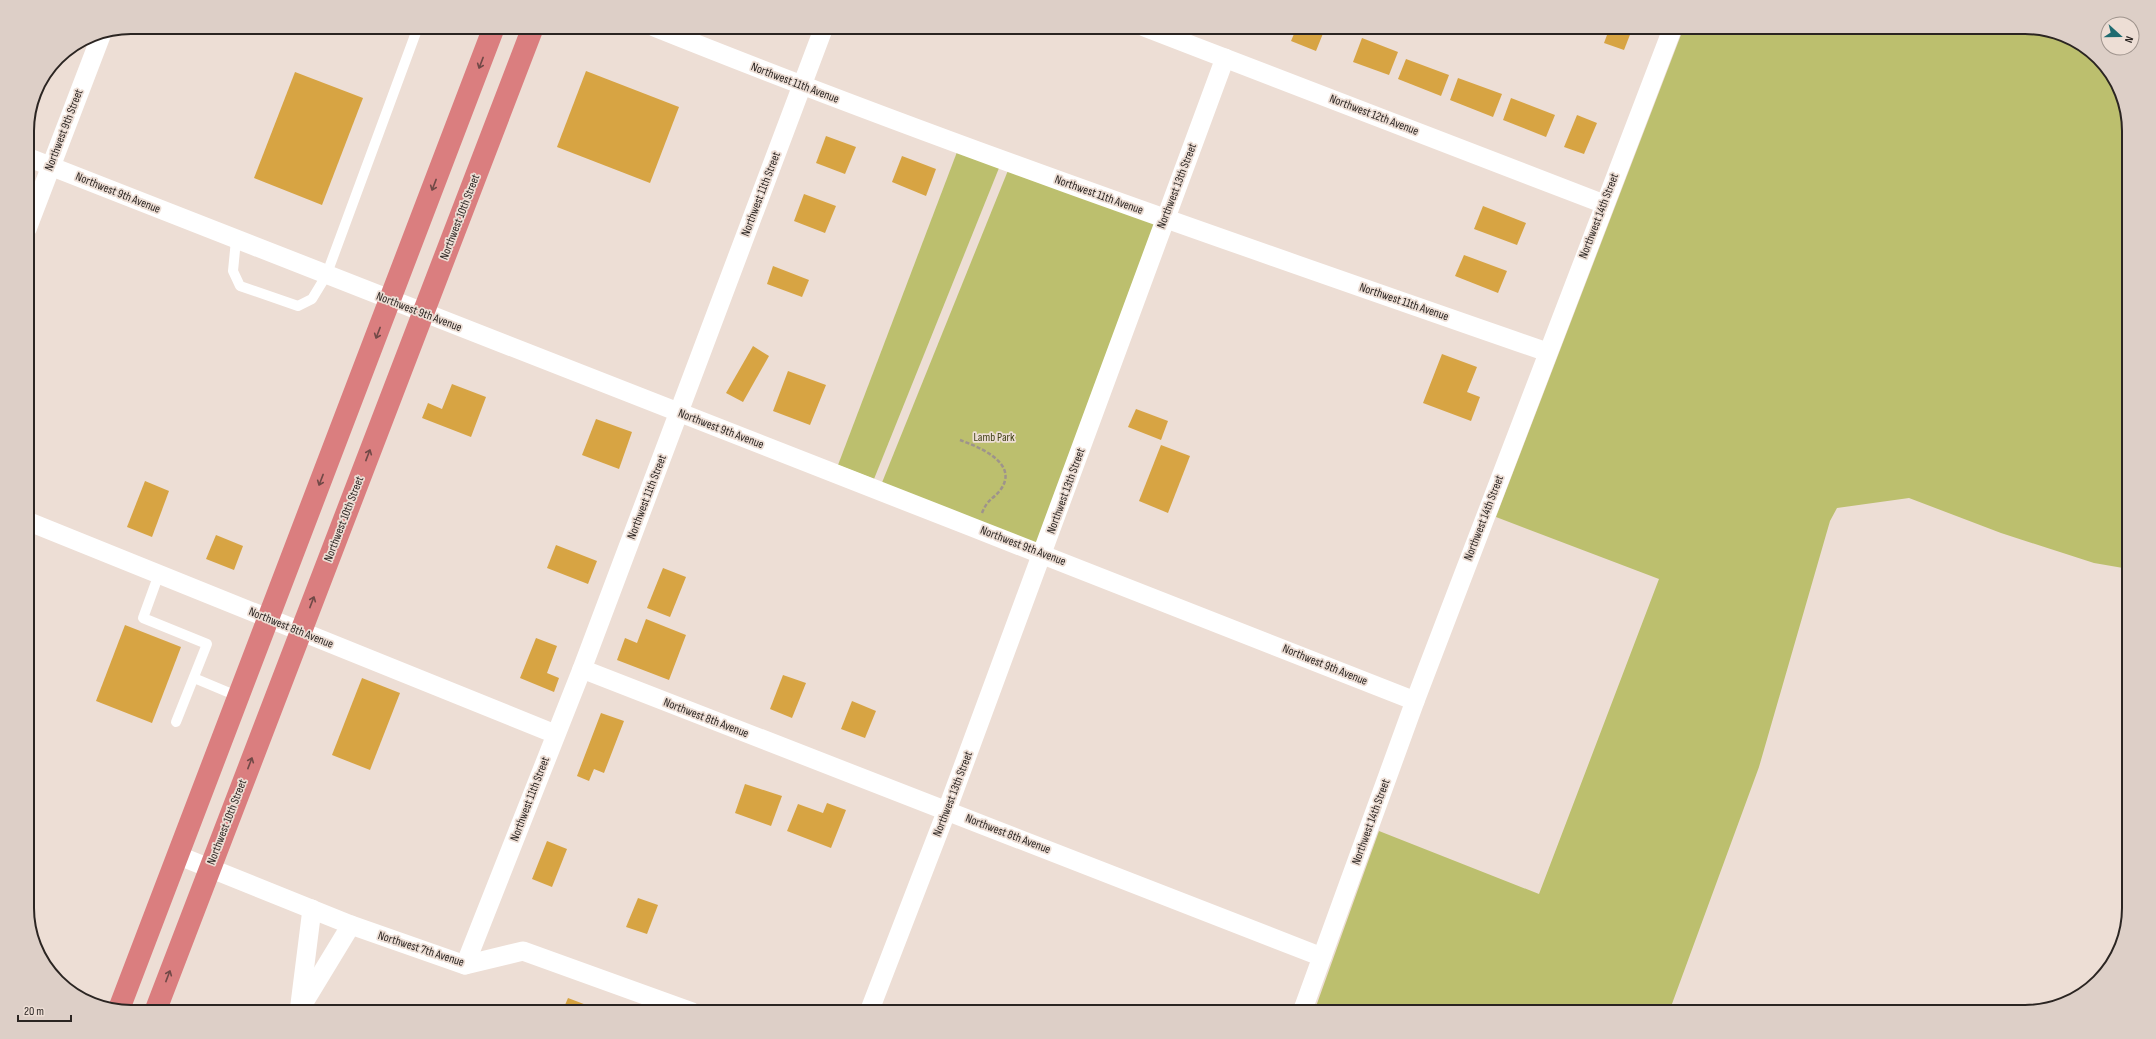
<svg xmlns="http://www.w3.org/2000/svg" width="2156" height="1039" font-family="'Sofia Sans Condensed',sans-serif">
<style>
.green{fill:#bcbf6e}
.building{fill:#d7a443}
.lines{fill:none;stroke-linecap:round;stroke-linejoin:round}
.path{stroke:#9e938c;stroke-width:2.5;stroke-dasharray:4 2;stroke-linecap:butt}
.lane{stroke:#fff;stroke-width:10}
.street{stroke:#fff;stroke-width:19}
.highway{stroke:#da7e7f;stroke-width:22}
.oneway{stroke:#714947}
.labels{text-anchor:middle;dominant-baseline:central;stroke-width:3.5;stroke-linejoin:round;paint-order:stroke}
.street-label{font-size:12px;fill:#2b2522;stroke:#edded5}
.park-label{font-size:12px;fill:#404115;stroke:#edded5}
.rim{fill:none;stroke:#2b2522;stroke-width:2}
</style>
<rect width="100%" height="100%" fill="#edded5"/>
<g class="green">
<polygon points="1684,27 2025,27 2071,38 2111,73 2129,125 2129,569 2094,563 2001,533 1909,498 1837,508 1830,521 1759,767 1669,1012 1314,1012 1379,831 1539,894 1659,579 1496,517"/>
<polygon points="957,152 999,168 874,479 838,465"/>
<polygon points="1011,163 1165,219 1043,554 879,490"/>
</g>
<g class="building">
<polygon points="1257,27 1272,27 1270,32"/>
<polygon points="1297,27 1314,27 1324,31 1316,51 1291,41"/>
<polygon points="1610,27 1633,27 1624,50 1604,43"/>
<polygon points="1362,38 1398,52 1389,75 1353,62"/>
<polygon points="1406,59 1449,75 1441,96 1398,79"/>
<polygon points="586,71 679,107 650,183 557,147"/>
<polygon points="295,72 363,98 322,205 254,178"/>
<polygon points="1458,78 1502,94 1493,117 1450,100"/>
<polygon points="1511,98 1555,115 1546,137 1503,120"/>
<polygon points="1577,115 1597,123 1584,154 1564,147"/>
<polygon points="826,136 856,147 845,174 816,163"/>
<polygon points="902,156 936,169 926,196 892,182"/>
<polygon points="804,194 836,206 825,233 794,221"/>
<polygon points="1483,206 1526,223 1517,245 1474,229"/>
<polygon points="1464,255 1507,271 1498,293 1455,276"/>
<polygon points="773,266 809,280 802,297 767,284"/>
<polygon points="753,346 769,356 743,402 726,393"/>
<polygon points="1442,354 1477,367 1467,392 1480,397 1471,421 1423,403"/>
<polygon points="788,371 826,385 810,425 773,411"/>
<polygon points="452,384 486,397 471,437 422,418 428,403 442,409"/>
<polygon points="1136,409 1168,421 1161,440 1128,427"/>
<polygon points="596,419 632,432 619,469 582,455"/>
<polygon points="1161,445 1190,456 1168,513 1139,501"/>
<polygon points="145,481 169,491 152,537 127,527"/>
<polygon points="216,535 243,546 234,570 206,559"/>
<polygon points="556,545 597,561 588,584 547,568"/>
<polygon points="663,568 686,577 670,617 647,608"/>
<polygon points="646,619 686,635 669,680 617,660 625,638 637,643"/>
<polygon points="125,625 181,647 152,723 96,701"/>
<polygon points="536,638 557,646 547,673 559,678 554,692 520,678"/>
<polygon points="783,675 806,683 792,718 770,709"/>
<polygon points="362,678 400,693 370,770 332,755"/>
<polygon points="852,701 876,711 865,738 841,729"/>
<polygon points="601,713 624,721 604,773 594,769 589,781 577,776"/>
<polygon points="745,784 782,796 771,826 735,813"/>
<polygon points="827,803 846,810 831,848 787,831 798,804 823,813"/>
<polygon points="547,841 567,849 552,887 532,879"/>
<polygon points="638,898 658,905 647,934 626,927"/>
<polygon points="568,998 589,1006 586,1012 562,1012"/>
</g>
<g class="lines">
<path class="path" d="M960 440C979 447 1019 463 1001 489 993 500 988 498 982 513"/>
<g class="lane">
<polyline points="236,240 233,271 240,286 298,306 312,299 326,276 418,27"/>
<polyline points="159,574 143,618 207,644 176,722"/>
<polyline points="194,678 237,696"/>
</g>
<g class="street">
<path d="M654 27C948 145 1248 248 1547 352"/>
<polyline points="1144,27 1604,204"/>
<path d="M27 157C489 341 953 518 1415 701"/>
<polyline points="27,229 102,33"/>
<polyline points="27,521 555,734"/>
<polyline points="582,669 1322,957"/>
<polyline points="177,855 351,925 465,965 523,951 692,1012"/>
<polyline points="465,965 582,669 824,27"/>
<polyline points="303,1004 351,925"/>
<polyline points="299,1012 312,909"/>
<polyline points="869,1012 947,810 1225,58"/>
<polyline points="1302,1012 1415,701 1673,27"/>
</g>
<g class="highway">
<polyline points="119,1009 494,27"/>
<polyline points="155,1012 533,27"/>
</g>
</g>
<defs><path id="oneway-shaft" d="M-6 0H5M1.5-3L5.5 0L1.5 3" fill="none" stroke-width="1.6" stroke-linecap="round" stroke-linejoin="round"/></defs>
<g class="oneway">
<use href="#oneway-shaft" transform="translate(481 63) rotate(111)"/>
<use href="#oneway-shaft" transform="translate(434 185) rotate(111)"/>
<use href="#oneway-shaft" transform="translate(378 333) rotate(111)"/>
<use href="#oneway-shaft" transform="translate(368 455) rotate(-69)"/>
<use href="#oneway-shaft" transform="translate(321 480) rotate(111)"/>
<use href="#oneway-shaft" transform="translate(312 602) rotate(-69)"/>
<use href="#oneway-shaft" transform="translate(250 763) rotate(-69)"/>
<use href="#oneway-shaft" transform="translate(168 976) rotate(-69)"/>
</g>
<g class="labels">
<g class="street-label">
<text transform="translate(795 83) rotate(21)">Northwest 11th Avenue</text>
<text transform="translate(1374 115) rotate(21)">Northwest 12th Avenue</text>
<text transform="translate(64 130) rotate(-69)">Northwest 9th Street</text>
<text transform="translate(1177 186) rotate(-69)">Northwest 13th Street</text>
<text transform="translate(118 193) rotate(22)">Northwest 9th Avenue</text>
<text transform="translate(761 194) rotate(-69)">Northwest 11th Street</text>
<text transform="translate(1099 195) rotate(20)">Northwest 11th Avenue</text>
<text transform="translate(1599 216) rotate(-69)">Northwest 14th Street</text>
<text transform="translate(460 217) rotate(-69)">Northwest 10th Street</text>
<text transform="translate(1404 302) rotate(19)">Northwest 11th Avenue</text>
<text transform="translate(419 312) rotate(21)">Northwest 9th Avenue</text>
<text transform="translate(721 429) rotate(21)">Northwest 9th Avenue</text>
<text transform="translate(1066 491) rotate(-70)">Northwest 13th Street</text>
<text transform="translate(647 497) rotate(-69)">Northwest 11th Street</text>
<text transform="translate(1484 518) rotate(-69)">Northwest 14th Street</text>
<text transform="translate(344 519) rotate(-69)">Northwest 10th Street</text>
<text transform="translate(1023 546) rotate(21)">Northwest 9th Avenue</text>
<text transform="translate(291 628) rotate(22)">Northwest 8th Avenue</text>
<text transform="translate(1325 665) rotate(22)">Northwest 9th Avenue</text>
<text transform="translate(706 718) rotate(21)">Northwest 8th Avenue</text>
<text transform="translate(953 794) rotate(-69)">Northwest 13th Street</text>
<text transform="translate(530 799) rotate(-69)">Northwest 11th Street</text>
<text transform="translate(227 822) rotate(-69)">Northwest 10th Street</text>
<text transform="translate(1371 822) rotate(-70)">Northwest 14th Street</text>
<text transform="translate(1008 834) rotate(21)">Northwest 8th Avenue</text>
<text transform="translate(421 949) rotate(18)">Northwest 7th Avenue</text>
</g>
<g class="park-label">
<text x="994" y="437">Lamb Park</text>
</g>
</g>
<path d="M0 0H2156V1039H0ZM131 34H2025A97 97 0 0 1 2122 131V908A97 97 0 0 1 2025 1005H131A97 97 0 0 1 34 908V131A97 97 0 0 1 131 34Z" fill="#ddcfc7" fill-rule="evenodd"/>
<path class="rim" d="M131 34H2025A97 97 0 0 1 2122 131V908A97 97 0 0 1 2025 1005H131A97 97 0 0 1 34 908V131A97 97 0 0 1 131 34Z"/>
<g transform="translate(2120 36) rotate(111)"><circle r="19" fill="#edded5" stroke="#9f948d"/>
<path d="M0-3L7 15L0 10L-7 15Z" fill="#1f6b70"/>
<text y="-6" font-size="11" font-weight="bold" text-anchor="middle" fill="#2b2522">N</text>
</g>
<path d="M18 1015v6h53v-6" fill="none" stroke="#2b2522" stroke-width="2"/>
<text x="24" y="1015" font-size="12" fill="#2b2522" stroke="#edded5" stroke-width="3" paint-order="stroke">20 m</text>
</svg>
